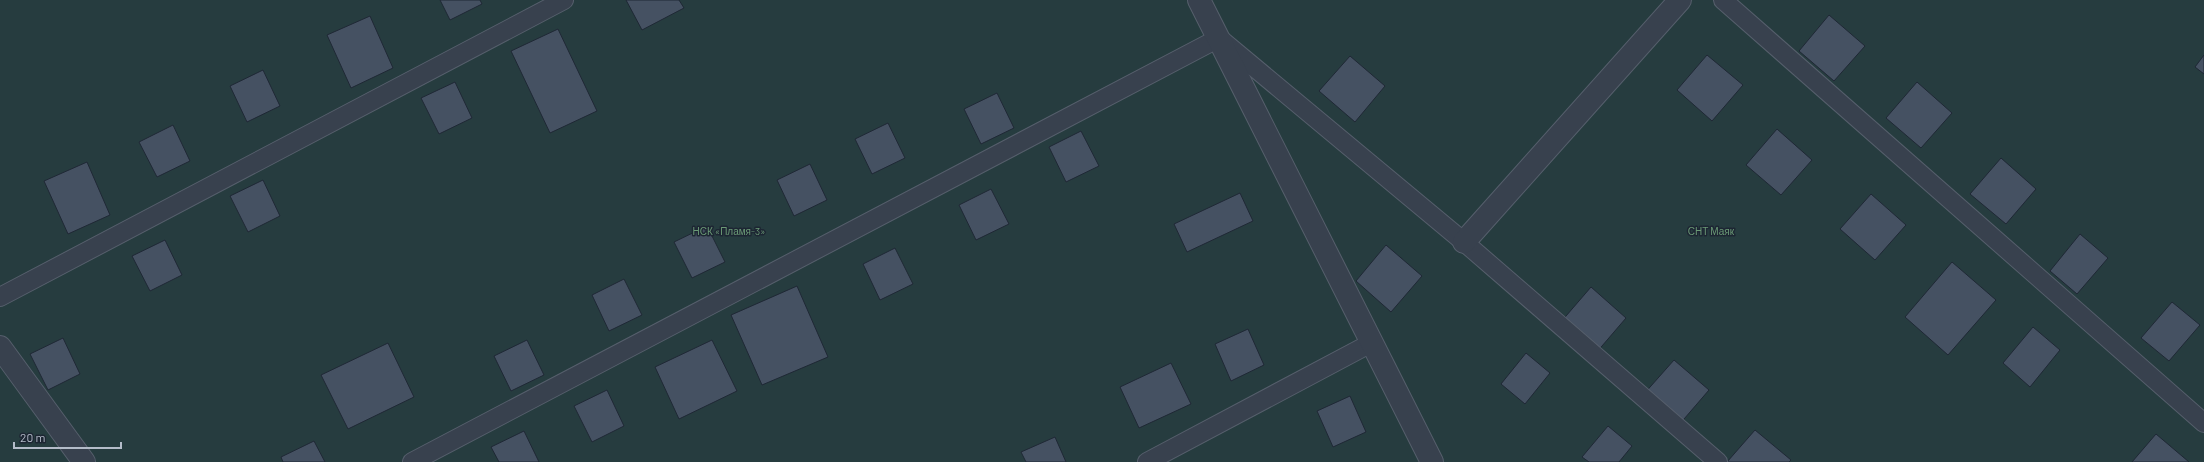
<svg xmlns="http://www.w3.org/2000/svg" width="2204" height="462" font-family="Barlow,sans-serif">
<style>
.green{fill:#263c3f}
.building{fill:#455162;stroke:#1f2835}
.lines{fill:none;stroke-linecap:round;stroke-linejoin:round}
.service-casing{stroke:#565f6c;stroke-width:20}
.minor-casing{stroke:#565f6c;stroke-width:24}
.service{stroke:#38414e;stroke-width:18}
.minor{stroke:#38414e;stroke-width:22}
.labels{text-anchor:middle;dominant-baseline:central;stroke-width:3;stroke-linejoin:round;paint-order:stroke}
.park-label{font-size:10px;fill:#6b9a76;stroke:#1d2633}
</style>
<rect width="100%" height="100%" fill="#242f3e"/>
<rect class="green" x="0" y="0" width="2204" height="462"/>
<g class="building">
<polygon points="440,0 480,0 482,4 450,20"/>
<polygon points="626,0 679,0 684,8 642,30"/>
<polygon points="1829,15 1865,46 1834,81 1799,51"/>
<polygon points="370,16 393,68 351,88 327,35"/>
<polygon points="558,29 597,111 550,133 511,51"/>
<polygon points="1707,55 1743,85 1712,121 1677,90"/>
<polygon points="2204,55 2204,74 2195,67"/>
<polygon points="1350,56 1385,86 1355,122 1319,91"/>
<polygon points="263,70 280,106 247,122 230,86"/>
<polygon points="455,82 472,118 439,134 421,98"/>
<polygon points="1917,82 1952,113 1921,148 1886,118"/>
<polygon points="997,93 1014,128 981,144 964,109"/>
<polygon points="888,123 905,158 872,174 855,139"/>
<polygon points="173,125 190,161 157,177 139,142"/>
<polygon points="1777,129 1812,160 1781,195 1746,165"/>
<polygon points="1081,131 1099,166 1066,182 1049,147"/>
<polygon points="2001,158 2036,189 2006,224 1970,194"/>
<polygon points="87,162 110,215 68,234 44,181"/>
<polygon points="810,164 827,200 794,216 777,180"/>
<polygon points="263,180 280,216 248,232 230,196"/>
<polygon points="991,189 1009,224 976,240 959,205"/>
<polygon points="1240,193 1253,221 1187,252 1174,224"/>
<polygon points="1871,194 1906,225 1875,260 1840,229"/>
<polygon points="707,226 725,262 692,278 674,242"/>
<polygon points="2080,234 2108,258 2077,294 2050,271"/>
<polygon points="165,240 182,275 150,291 132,256"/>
<polygon points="1386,245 1422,276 1391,312 1356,281"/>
<polygon points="895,248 913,284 880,300 863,264"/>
<polygon points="1952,262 1996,300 1948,355 1905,317"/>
<polygon points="624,279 642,315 609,331 592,295"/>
<polygon points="797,286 828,357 762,385 731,315"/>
<polygon points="1591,287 1626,318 1596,353 1560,323"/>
<polygon points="2172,302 2200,325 2169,361 2141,338"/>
<polygon points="2033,327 2060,350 2030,387 2003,363"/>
<polygon points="1248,329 1264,365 1231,381 1215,344"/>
<polygon points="63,338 80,374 48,390 30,354"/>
<polygon points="527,340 544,375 511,391 494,356"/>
<polygon points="712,340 737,391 679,419 655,367"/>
<polygon points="388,343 414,397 348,429 321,375"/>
<polygon points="1526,353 1550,373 1525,404 1501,384"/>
<polygon points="1674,360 1709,390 1678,426 1643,395"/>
<polygon points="1171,363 1191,404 1139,428 1120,387"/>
<polygon points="607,390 624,426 592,442 574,406"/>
<polygon points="1350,396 1366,432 1333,447 1317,411"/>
<polygon points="1608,426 1632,446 1619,462 1589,462 1582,457"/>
<polygon points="1755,430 1791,460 1789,462 1727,462"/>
<polygon points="524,431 539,462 499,462 491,447"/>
<polygon points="2156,434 2189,462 2132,462"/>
<polygon points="1055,437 1066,462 1026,462 1021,452"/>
<polygon points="314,441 325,462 283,462 281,457"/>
</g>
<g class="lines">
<defs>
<g id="service">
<polyline points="1723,0 2204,423"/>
<polyline points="0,297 564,0"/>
<polyline points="412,462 1219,38 1464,242 1718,462"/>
<polyline points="1147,462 1373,342"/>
</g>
<g id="minor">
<polyline points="1199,0 1432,462"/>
<polyline points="1464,242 1680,0"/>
<polyline points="0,347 84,462"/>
</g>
</defs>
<use href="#service" class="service-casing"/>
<use href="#minor" class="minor-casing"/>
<use href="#service" class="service"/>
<use href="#minor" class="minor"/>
</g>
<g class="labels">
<g class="park-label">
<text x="729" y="231">НСК «Пламя-3»</text>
<text x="1711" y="231">СНТ Маяк</text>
</g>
</g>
<path d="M14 442v6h107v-6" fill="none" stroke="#b4bcc9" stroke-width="2"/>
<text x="20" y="442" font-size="12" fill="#b4bcc9" stroke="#1d2633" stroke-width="3" paint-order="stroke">20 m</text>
</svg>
